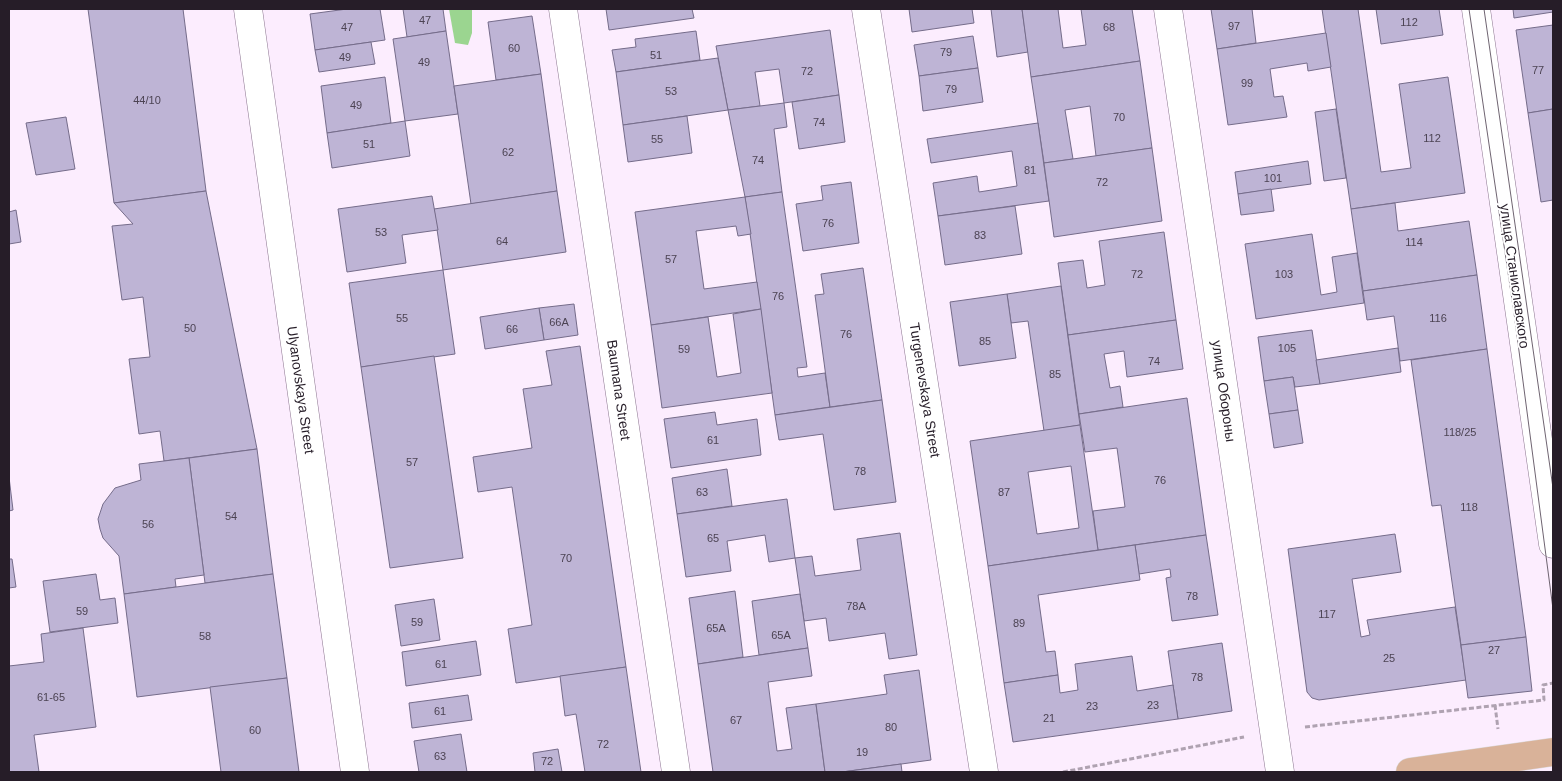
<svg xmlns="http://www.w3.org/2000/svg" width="1562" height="781" font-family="Helvetica,sans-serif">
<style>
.forest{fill:#9bd590}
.building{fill:#beb4d5;stroke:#756c8a;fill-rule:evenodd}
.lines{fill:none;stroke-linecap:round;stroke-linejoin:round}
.minor-casing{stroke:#8b758f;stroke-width:29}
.major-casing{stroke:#dcdbdd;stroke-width:29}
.path{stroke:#afa2b1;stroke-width:3;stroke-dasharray:5 2.5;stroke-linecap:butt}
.minor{stroke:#fff;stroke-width:28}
.major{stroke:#d9b299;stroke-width:28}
.tram{stroke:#6f6471;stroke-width:1}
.labels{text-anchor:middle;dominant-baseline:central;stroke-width:4;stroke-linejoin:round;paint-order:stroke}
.number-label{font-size:11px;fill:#4c4353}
.street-label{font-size:14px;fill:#261d28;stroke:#fff}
</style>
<rect width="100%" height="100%" fill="#fcedfe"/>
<polygon class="forest" points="449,9 472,9 472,33 468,45 455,43"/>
<g class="building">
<polygon points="88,9 183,9 206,191 114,203"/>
<polygon points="347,9 380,9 385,40 315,50 310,14"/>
<polygon points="403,9 443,9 446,31 407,37"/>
<polygon points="606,9 692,9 694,18 609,30"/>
<polygon points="909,9 972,9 974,23 912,32"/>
<polygon points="991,9 1022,9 1028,52 997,57"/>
<polygon points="1022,9 1058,9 1063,48 1086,45 1081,9 1132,9 1140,61 1031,77"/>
<polygon points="1211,9 1252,9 1256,43 1217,49"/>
<polygon points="1322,9 1358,9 1381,172 1411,168 1399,84 1448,77 1465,193 1351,209"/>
<polygon points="1376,9 1439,9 1443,35 1381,44"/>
<polygon points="1513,9 1553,9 1553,12 1514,18"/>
<polygon points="532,16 541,74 496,80 488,22"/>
<polygon points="1553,25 1553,109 1528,113 1516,30"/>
<polygon points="830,30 839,95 784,103 779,69 755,72 760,106 728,110 716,46"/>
<polygon points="446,31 458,114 405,121 393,39"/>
<polygon points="696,31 700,60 616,72 612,50 636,47 635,39"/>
<polygon points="1326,33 1331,67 1308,71 1307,63 1270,69 1274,97 1283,96 1287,117 1228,125 1217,49"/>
<polygon points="973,36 978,68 919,76 914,45"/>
<polygon points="371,42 375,64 319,72 315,50"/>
<polygon points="718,58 728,110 623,125 616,72"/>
<polygon points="1140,61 1152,148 1096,156 1090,106 1065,110 1073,159 1044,163 1031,77"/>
<polygon points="978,68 983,102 923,111 919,76"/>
<polygon points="541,74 557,191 471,204 454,86"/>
<polygon points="385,77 391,123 327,133 321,86"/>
<polygon points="839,95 845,142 799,149 792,102"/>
<polygon points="784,103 787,127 774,129 782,192 745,197 728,110"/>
<polygon points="1336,109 1346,178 1324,181 1315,112"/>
<polygon points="1553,109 1553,200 1541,202 1528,113"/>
<polygon points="687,116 692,153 628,162 623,125"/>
<polygon points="66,117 75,169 36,175 26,123"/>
<polygon points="405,121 410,156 332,168 327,133"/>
<polygon points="1038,123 1049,201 938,216 933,183 977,176 979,192 1017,186 1012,151 931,163 927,139"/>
<polygon points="1152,148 1162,221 1054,237 1044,163"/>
<polygon points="1308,161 1311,184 1238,194 1235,172"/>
<polygon points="851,182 859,243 803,251 796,204 823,200 821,186"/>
<polygon points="1271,189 1274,211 1241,215 1238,194"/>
<polygon points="206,191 257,449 164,461 160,431 139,434 129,359 150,357 143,297 122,300 112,226 133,224 114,203"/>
<polygon points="557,191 566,252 443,270 434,209"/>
<polygon points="782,192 807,367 797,368 798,377 825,373 830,407 775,415 745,197"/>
<polygon points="432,196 438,230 402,235 406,263 347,272 338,209"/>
<polygon points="745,197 751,234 738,236 736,226 696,231 704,289 757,282 761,309 651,325 635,212"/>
<polygon points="1395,203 1398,231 1469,221 1477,275 1363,291 1351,209"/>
<polygon points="1015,206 1022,254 945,265 938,216"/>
<polygon points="16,210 21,242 9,244 9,212"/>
<polygon points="1164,232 1176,320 1068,335 1058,263 1083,260 1087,288 1105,285 1099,241"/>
<polygon points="1312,234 1321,295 1337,292 1332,257 1357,253 1364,303 1256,319 1245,244"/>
<polygon points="863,268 882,400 830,407 815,295 824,294 821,274"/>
<polygon points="443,270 455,354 361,367 349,283"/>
<polygon points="1477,275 1487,349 1400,361 1394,316 1367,320 1363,291"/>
<polygon points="1061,286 1080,425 1044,431 1028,321 1011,323 1007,294"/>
<polygon points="1007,294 1016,358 959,366 950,302"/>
<polygon points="574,304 578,335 544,340 539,308"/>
<polygon points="539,308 544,340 485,349 480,317"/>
<polygon points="761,309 772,393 662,408 651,325 708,317 717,377 741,373 733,314"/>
<polygon points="1176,320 1183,369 1127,377 1124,351 1104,354 1110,388 1120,386 1123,407 1079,414 1068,335"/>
<polygon points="1312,330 1320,384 1295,387 1293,377 1264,381 1258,337"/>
<polygon points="580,346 626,667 516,683 508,629 532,625 512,487 478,492 473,457 532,448 523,389 552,385 546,351"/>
<polygon points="1398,348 1401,372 1320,384 1316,360"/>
<polygon points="1487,349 1526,637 1461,645 1441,505 1432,506 1411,360"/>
<polygon points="434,356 463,558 390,568 361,367"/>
<polygon points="1293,377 1298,410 1269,414 1264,381"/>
<polygon points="1187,398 1206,535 1098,550 1093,511 1125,507 1117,448 1085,452 1079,414"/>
<polygon points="882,400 896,502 834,510 823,434 779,440 775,415"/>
<polygon points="1298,410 1303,443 1274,448 1269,414"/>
<polygon points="715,412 717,425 757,419 761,455 671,468 664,419"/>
<path d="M1080 425 1098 550 988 566 970 441ZM1071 466 1079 528 1037 534 1028 472Z"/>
<polygon points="257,449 273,574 205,583 189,458"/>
<polygon points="189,458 204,575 175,579 176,587 124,594 119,556 103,538 100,529 98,519 103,504 115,488 141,480 139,464"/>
<polygon points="727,469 732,506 677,514 672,478"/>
<polygon points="9,477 13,510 9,511"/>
<polygon points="787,499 795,558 769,562 765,535 727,541 731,571 686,577 677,514"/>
<polygon points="900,533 917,655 889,659 885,633 829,641 826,618 804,621 795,558 812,556 815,576 861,570 857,539"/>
<polygon points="1395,534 1401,572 1352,579 1361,637 1370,635 1367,620 1455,607 1466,680 1319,700 1312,698 1307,692 1288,549"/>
<polygon points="1206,535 1218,615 1172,621 1166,578 1171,577 1170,569 1139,574 1135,545"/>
<polygon points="1135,545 1140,580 1038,595 1046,652 1055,651 1058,675 1004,683 988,566"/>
<polygon points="9,559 12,559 16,587 9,588"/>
<polygon points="96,574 100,600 115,598 118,623 50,632 43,581"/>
<polygon points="273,574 287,678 137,697 124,594"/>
<polygon points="735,591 743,657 698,664 689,598"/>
<polygon points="800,594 808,648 759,655 752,601"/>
<polygon points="434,599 440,640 401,646 395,605"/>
<polygon points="83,628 96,727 34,735 39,772 9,772 9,666 44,662 41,634"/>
<polygon points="1526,637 1532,691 1468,698 1461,645"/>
<polygon points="476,641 481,675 406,686 402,652"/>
<polygon points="1222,643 1232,711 1178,719 1168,651"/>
<polygon points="808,648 812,676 768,682 777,751 792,749 786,708 816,704 825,772 713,772 698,664"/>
<polygon points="1132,656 1137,691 1173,685 1178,719 1013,742 1004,683 1058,675 1060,693 1078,690 1075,664"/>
<polygon points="626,667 641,772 585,772 576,714 565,716 560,676"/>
<polygon points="919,670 931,760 842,772 825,772 816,704 887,694 884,675"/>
<polygon points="287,678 299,772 221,772 210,687"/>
<polygon points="468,695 472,720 412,728 409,703"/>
<polygon points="461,734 467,772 419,772 414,741"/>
<polygon points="558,749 562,772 535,772 533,753"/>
<polygon points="901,764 902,772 842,772"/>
</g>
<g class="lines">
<defs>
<g id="minor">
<polyline points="248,9 355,772"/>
<polyline points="563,9 676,772"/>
<polyline points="866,9 984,772"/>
<polyline points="1168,9 1280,772"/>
<polyline points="1476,9 1553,544"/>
</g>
<polyline id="major" points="1410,772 1553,752"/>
</defs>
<use href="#minor" class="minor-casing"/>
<use href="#major" class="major-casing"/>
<g class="path">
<polyline points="1495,705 1498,729"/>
<polyline points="1305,727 1544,700 1543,685 1553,683"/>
<polyline points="1063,772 1244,737"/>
</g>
<use href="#minor" class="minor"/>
<use href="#major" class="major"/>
<g class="tram">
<polyline points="1469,9 1514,313 1553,609"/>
<polyline points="1484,9 1553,488"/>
</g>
</g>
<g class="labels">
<g class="number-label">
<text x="425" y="20">47</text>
<text x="1409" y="22">112</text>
<text x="1234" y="26">97</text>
<text x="347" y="27">47</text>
<text x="1109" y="27">68</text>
<text x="514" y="48">60</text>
<text x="946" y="52">79</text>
<text x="656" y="55">51</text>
<text x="345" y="57">49</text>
<text x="424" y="62">49</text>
<text x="1538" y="70">77</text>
<text x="807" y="71">72</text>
<text x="1247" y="83">99</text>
<text x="951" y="89">79</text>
<text x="671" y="91">53</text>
<text x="147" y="100">44/10</text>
<text x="356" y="105">49</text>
<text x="1119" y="117">70</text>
<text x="819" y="122">74</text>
<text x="1432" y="138">112</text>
<text x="657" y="139">55</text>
<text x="369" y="144">51</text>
<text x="508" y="152">62</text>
<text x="758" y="160">74</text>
<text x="1030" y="170">81</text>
<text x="1273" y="178">101</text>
<text x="1102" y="182">72</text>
<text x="828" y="223">76</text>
<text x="381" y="232">53</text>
<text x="980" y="235">83</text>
<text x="502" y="241">64</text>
<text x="1414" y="242">114</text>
<text x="671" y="259">57</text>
<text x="1137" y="274">72</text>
<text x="1284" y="274">103</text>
<text x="778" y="296">76</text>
<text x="402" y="318">55</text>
<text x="1438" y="318">116</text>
<text x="559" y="322">66А</text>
<text x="190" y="328">50</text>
<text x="512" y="329">66</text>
<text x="846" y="334">76</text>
<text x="985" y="341">85</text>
<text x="1287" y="348">105</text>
<text x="684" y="349">59</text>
<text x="1154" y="361">74</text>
<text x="1055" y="374">85</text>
<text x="1460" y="432">118/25</text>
<text x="713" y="440">61</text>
<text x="412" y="462">57</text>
<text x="860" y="471">78</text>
<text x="1160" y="480">76</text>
<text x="702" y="492">63</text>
<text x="1004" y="492">87</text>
<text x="1469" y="507">118</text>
<text x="231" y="516">54</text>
<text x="148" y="524">56</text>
<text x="713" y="538">65</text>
<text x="566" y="558">70</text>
<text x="1192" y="596">78</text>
<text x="856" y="606">78А</text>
<text x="82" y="611">59</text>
<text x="1327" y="614">117</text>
<text x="417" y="622">59</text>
<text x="1019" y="623">89</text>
<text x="716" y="628">65А</text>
<text x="781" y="635">65А</text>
<text x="205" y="636">58</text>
<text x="1494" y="650">27</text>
<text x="1389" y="658">25</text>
<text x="441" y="664">61</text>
<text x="1197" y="677">78</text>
<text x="51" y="697">61-65</text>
<text x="1153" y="705">23</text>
<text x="1092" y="706">23</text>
<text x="440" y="711">61</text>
<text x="1049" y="718">21</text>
<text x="736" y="720">67</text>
<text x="891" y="727">80</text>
<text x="255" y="730">60</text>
<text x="603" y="744">72</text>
<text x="862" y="752">19</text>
<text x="440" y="756">63</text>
<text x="547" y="761">72</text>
</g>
<g class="street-label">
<text transform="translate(1515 276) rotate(82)">улица Станиславского</text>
<text transform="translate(301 390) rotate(82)">Ulyanovskaya Street</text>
<text transform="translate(619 390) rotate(82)">Baumana Street</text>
<text transform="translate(925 390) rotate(81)">Turgenevskaya Street</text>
<text transform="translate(1224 391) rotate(82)">улица Обороны</text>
</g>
</g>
<rect width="1562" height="781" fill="none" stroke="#261d28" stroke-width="20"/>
</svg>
